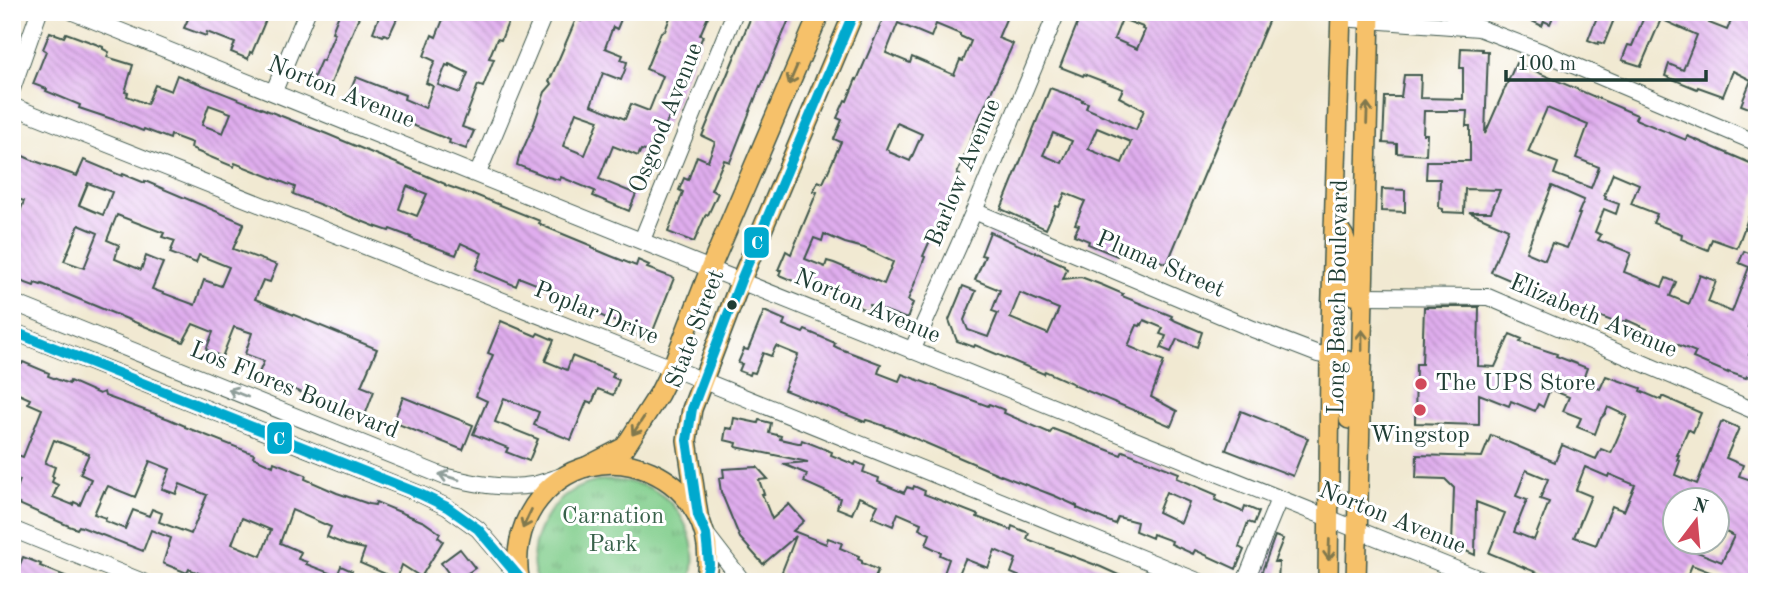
<svg xmlns="http://www.w3.org/2000/svg" width="1769" height="594" font-family="'Old Standard TT',serif">
<style>
.park{fill:url(#park-tufts);stroke:#508660;stroke-width:2}
.building{fill:url(#building-back-hatch);fill-rule:evenodd}
.lines{fill:none;stroke-linecap:round;stroke-linejoin:round}
.minor-casing{stroke:#3e574c;stroke-width:18}
.major-casing{stroke:#3e574c;stroke-width:22}
.minor{stroke:#fff;stroke-width:16}
.major{stroke:#f6c16b;stroke-width:19}
.bus-1-casing{stroke:#fff;stroke-width:16}
.bus-1{stroke:#00a9ce;stroke-width:10}
.oneway{stroke:#80784d}
.oneway2{stroke:#8f9e9a}
.bus-dot{fill:#1f3d34;stroke:#fff;stroke-width:2.5}
.poi-dot{fill:#d1495b;stroke:#fff;stroke-width:2.5}
.labels{text-anchor:middle;dominant-baseline:central;stroke-width:6;stroke-linejoin:round;paint-order:stroke}
.street-label{font-size:24px;fill:#1f3d34;stroke:#fff}
.poi-label{font-size:24px;fill:#1f3d34;stroke:#fff;text-anchor:start}
.park-label{font-size:24px;fill:#38614a;stroke:#fff}
.line-badge{stroke:#fff;stroke-width:2.5}
.badge-label{font-size:19px;text-anchor:middle;font-weight:bold;fill:#fff}
</style>
<defs>
<pattern id="park-tufts" width="24" height="20" patternUnits="userSpaceOnUse" patternTransform="scale(1.75)"><rect width="24" height="20" fill="#81ce8c"/><path d="M3 7l-1-3M5 7V3M7 7l1-3M15 17l-1-3M17 17v-4M19 17l1-3" fill="none" stroke="#69a873"/></pattern>
<pattern id="building-back-hatch" width="6" height="6" patternUnits="userSpaceOnUse" patternTransform="scale(1.75)"><rect width="6" height="6" fill="#e0adee"/><path d="M-1 5l2 2M0 0l6 6M5-1l2 2" fill="none" stroke="#b58ec2"/></pattern>
</defs>
<rect width="100%" height="100%" fill="#fff"/>
<filter id="ink" filterUnits="userSpaceOnUse"><feTurbulence type="fractalNoise" baseFrequency=".0143" numOctaves="2"/><feDisplacementMap in="SourceGraphic" scale="14" xChannelSelector="R" yChannelSelector="G"/><feConvolveMatrix kernelMatrix="1 2 1 2 8 2 1 2 1" color-interpolation-filters="sRGB"/></filter>
<filter id="wash" filterUnits="userSpaceOnUse"><feTurbulence type="fractalNoise" baseFrequency=".00686" numOctaves="4" result="noise"/><feDisplacementMap in="SourceGraphic" scale="28" xChannelSelector="R" yChannelSelector="G"/><feGaussianBlur stdDeviation="1.57" result="paint"/><feColorMatrix in="noise" values="0 0 0 0 0 0 0 0 0 0 0 0 0 0 0 0 0 1.4 0 .05"/><feComposite in="paint" operator="in"/></filter>
<g filter="url(#wash)">
<rect width="100%" height="100%" fill="#f1e9d2"/>
<path class="park" d="M601 480C618 480 634 481 650 488 684 505 701 546 690 582H537C525 546 544 508 574 490 582 485 592 483 601 480Z"/>
<g id="blocks">
<g class="building">
<polygon points="191,12 269,12 252,53 250,52 248,59 231,52 235,43 207,32 206,36 184,28"/>
<polygon points="340,12 361,12 329,88 312,81 321,60 323,61 335,33 332,32"/>
<polygon points="381,12 400,12 389,36 384,34 383,36 373,32"/>
<path d="M446 12H512L501 40 497 39 489 58 494 59 483 87 478 85 462 127 474 131 466 149 449 143 450 140 347 99 356 77 394 92V91L405 95 404 99 425 108 433 86 426 83 435 61 424 56 432 35 436 37ZM449 64 468 73 460 93 438 85 446 65 449 66Z"/>
<path d="M584 12H624L617 29 613 27 605 48 623 55 621 60 627 62 625 70 621 80 603 73 591 105 625 119 631 104 649 111 663 76 646 69 661 32 665 31 672 12H710L700 35 703 36 681 87 678 95 679 96 656 146 653 144 650 152 641 150 638 156 613 146 609 156H608L599 179 636 194 629 211 593 196 595 191 561 177 560 180 548 177 517 165 520 153 521 154 534 124 545 92 552 84 549 82 576 19 581 21ZM576 112 599 120 585 155 563 146Z"/>
<polygon points="753,12 758,12 770,17 772,12 788,12 787,16 790,17 761,87 760,86 730,162 724,160 711,190 718,193 708,215 706,214 694,242 668,232 683,192 679,190 684,178 688,180 697,156 708,161 715,142 702,136"/>
<path d="M873 12H1009L998 38 1013 44 977 123 957 174 960 175 949 202 941 216 923 256 925 257 908 300 913 303 907 319 870 305 868 311 856 306 858 302 812 284 810 288 779 275 781 270H778L786 251 791 254 817 192 813 191 818 181 823 183 841 142 834 139 842 120 837 118 845 100 847 101 856 79 857 80 884 17ZM898 23 931 37 936 24 960 34V36L971 41 963 61 960 60 954 75 912 57 910 63 886 53ZM897 123 922 134 910 161 889 152V151L886 149ZM824 234 845 243 864 248 893 262 884 284 834 263 827 261 825 267 805 259 814 238 822 241Z"/>
<path d="M1082 12H1272L1167 264 1122 246 1117 256 1088 244 1089 241 1074 235 1079 225 1075 224 1085 201 1065 193 1059 207 1056 206 1046 229 1001 209 1050 88 1083 100 1082 101 1088 103 1086 108 1136 130 1144 110 1119 97 1123 89 1084 74 1083 76 1060 67ZM1122 19 1143 27 1142 29 1145 30 1137 49 1114 39ZM1097 128 1131 142 1122 163 1088 149ZM1053 133 1072 141 1062 163 1043 155Z"/>
<polygon points="1514,12 1555,12 1550,24 1544,21 1542,26"/>
<polygon points="1599,12 1617,12 1604,44 1599,42 1598,44 1588,40"/>
<polygon points="1646,12 1702,12 1712,16 1709,23 1727,30 1735,12 1757,12 1757,111 1741,105 1751,80 1733,71 1723,96 1698,87 1697,89 1665,76 1669,64 1683,70 1697,35 1661,19 1641,66 1622,60 1628,45 1632,46"/>
<path d="M50 32 64 37 66 33 93 43 103 47V49L109 52 107 57 133 65 125 92 128 93 127 96 147 104 155 85 171 91 177 75 327 134 427 176 445 184V185L473 195V194L540 221 539 223 541 224V225L592 246V248L611 256 636 266 638 260 649 265 647 268 674 278 649 341 621 329 623 325 548 293 549 289 521 278H519L516 286 476 269 482 253 461 243 456 255 424 243 419 242 410 238 411 237 390 229 389 231 374 226 293 194 295 187 235 163 234 167 196 151V150L191 148 192 143 171 135 170 139 144 129 143 131 118 121 79 108 80 105 46 91 47 89 33 84 46 51 43 49ZM209 105 231 113 223 133 202 125ZM407 186 427 194 417 216 399 209Z"/>
<path d="M1461 48 1482 49V51H1488L1485 134 1516 63 1637 115 1635 119 1686 140 1687 136 1757 166V194L1737 248 1712 239 1708 250 1681 239 1682 234 1653 223 1657 214 1631 204 1639 184 1613 173 1604 195 1606 196 1605 199 1619 204 1616 214 1604 209 1595 232 1601 235 1598 240 1631 253 1624 272 1662 287 1666 278 1676 282 1670 296 1689 304 1700 275 1716 281 1708 302 1732 312 1749 267 1739 263 1744 251 1754 255 1757 251V301L1748 327 1757 330V336L1749 355 1757 358V361L1750 377 1747 376 1746 378 1728 372V373L1693 358 1696 352 1664 339 1662 344 1644 337 1647 329 1627 320 1626 322 1623 321 1622 325 1552 298 1491 272 1508 229 1469 212H1491L1500 190 1465 189 1464 213 1443 212V209L1439 208 1440 179H1426L1427 161H1470V126H1466L1467 111H1424L1423 134H1427L1426 155 1397 153V144L1383 143 1385 97H1401L1404 75H1421L1420 98 1463 99V68H1460ZM1547 108 1588 125 1576 158 1599 167 1591 188 1554 174 1558 163 1528 152ZM1552 186 1584 200 1578 214H1580L1567 248 1552 243 1545 260 1526 252Z"/>
<path d="M12 151 32 160 77 176 84 160 122 176 123 174 145 183V181L244 223 233 249 277 265 270 282 263 280 255 299 377 349 361 386 374 391 364 418 258 375 264 361 245 354 252 333 234 327 222 357 206 350 213 332 193 324 183 342 42 284 41 285 35 283 34 286 12 278V242L18 227 15 225 24 201 12 197V187L15 179 12 178ZM88 183 112 192 103 215 79 205ZM117 215 164 233 162 237 175 241 170 253 196 263 199 255 229 267 221 286 204 280 195 305 152 289 163 263 146 256 141 270 115 259 119 245 107 240ZM79 225 98 233 84 268 64 261Z"/>
<polygon points="1382,189 1405,190 1405,212 1381,211"/>
<path d="M990 232 1064 265V267L1067 269 1063 279 1081 277 1102 285 1123 294 1122 296 1172 316 1171 318 1176 321 1202 332 1197 347 1177 339 1171 352 1161 348 1166 336 1160 334 1163 328 1144 320 1142 325 1141 324 1140 326 1137 325 1128 346 1164 361 1151 397 1177 411 1171 426 1073 385 1074 384 1045 371 1044 374 975 345 974 347 957 341 949 320 963 286 976 291 964 320 968 330 988 337 998 313 992 311 1000 290 975 280 985 256 981 255ZM1020 293 1059 309 1048 334 1010 318Z"/>
<path d="M1424 307H1479L1478 366 1495 367 1510 334 1522 339 1520 342 1557 354 1556 356 1587 368 1582 382 1600 389 1606 376 1641 388 1640 391 1661 400 1662 397H1664L1701 413 1693 432 1688 429 1677 455H1679L1677 460 1680 461 1675 475 1697 484 1721 423 1723 421 1739 428 1726 458 1743 465 1739 476 1757 482V514L1751 529 1757 531V582H1735L1692 565 1685 582H1573L1565 579 1563 582H1560L1489 553 1505 513 1476 502 1475 555 1452 545 1454 488 1445 479 1416 478 1417 455 1482 457 1491 435 1555 462 1562 445 1596 459 1601 449 1611 453 1627 416 1608 407 1605 414 1601 418 1595 434 1577 427 1581 418 1563 411 1569 397 1550 389 1543 407 1538 404 1535 411 1511 401 1509 406 1479 394V425L1415 423 1416 364H1422ZM1585 467 1608 477 1609 474 1635 485 1624 511 1612 506 1596 545 1574 537 1591 496 1576 490ZM1526 470 1548 479 1540 499 1549 502 1534 540 1514 532 1527 500 1516 496ZM1675 500H1717V528L1734 536 1722 562 1697 552 1698 548 1683 542H1675Z"/>
<path d="M764 311 785 320 783 325 803 333 805 330 835 343 834 346 838 348 881 364 878 373 899 381 902 374 988 406 989 404 1005 410 1004 413 1050 433 1053 429 1121 455 1123 451 1179 473 1177 478 1217 495 1215 500 1243 512 1245 506 1259 512 1254 524 1248 522 1239 547 1244 550 1236 569 1195 550 1193 554 1171 544 1172 541 1153 534 1152 538 1135 531 1137 522 1118 517 1115 524 1077 508V506L1055 496 998 474 893 429 870 421 866 420 865 422 784 390 798 355 776 346 771 356 763 353 755 373 751 372 750 375 739 371 742 364 738 363 744 349 748 350ZM1166 492 1189 502 1181 523 1158 512Z"/>
<polygon points="501,321 536,336 538,333 554,340 545,361 567,370 572,356 614,373 612,377 619,380 613,395 598,389 592,403 587,401 571,440 534,425 539,412 504,398 495,422 538,439 529,461 506,452 508,448 473,434 487,401 476,396 493,355 488,353"/>
<path d="M12 360 22 364 23 362 49 373 48 376 69 384 70 381 99 394 104 392 105 396 169 419 185 426V427L254 454 253 457 273 466 274 462 306 475 305 479 337 493 369 504 375 505 376 502 424 522 440 533 438 537 443 541 421 577 402 565 396 582 387 578 388 575 360 563 365 549 346 545 327 537 331 527 292 510 280 543 301 552 298 559 307 562 306 564 337 576 341 566 352 571 348 580 350 582H221L189 569 187 573 165 564 163 563 171 538 151 530 143 551 79 526 77 529 69 526 12 501 20 480 12 477V453L23 457 42 409 28 403 30 399 12 391ZM54 440 89 454 80 474 91 479 80 505 74 502 73 505 53 497 58 485 52 482 54 477 52 476 55 467 45 463ZM150 461 170 469 162 489 176 494 180 484 207 495 191 534 159 522 162 513 152 509 149 516 133 510 125 529 105 521 106 518 94 514 104 491 105 492 108 486 135 497ZM242 518 271 530 261 556 232 544Z"/>
<polygon points="403,397 473,425 463,450 398,424 399,422 394,420"/>
<polygon points="1241,411 1308,438 1293,476 1226,450"/>
<polygon points="734,418 758,423 759,420 771,423 769,433 781,436 780,439 798,443 801,443 802,440 832,452 831,455 855,465 856,462 865,466 863,472 879,478 878,482 904,493 907,487 913,489 914,486 925,491 924,494 978,515 977,517 1011,530 1012,526 1029,533 1027,539 1101,567 1134,582 1032,582 1011,573 1016,559 995,550 988,568 965,559 956,582 941,582 949,559 940,555 941,552 926,545 930,534 919,529 921,523 898,513 893,526 872,517 878,505 859,497 852,514 837,508 840,498 804,482 807,474 783,464 808,462 736,447 737,443 724,440 726,428 732,429"/>
<polygon points="757,467 768,479 759,480 764,494 762,494 772,519 789,504 804,521 793,531 826,544 828,538 842,543 840,548 859,556 858,559 862,561 862,563 878,570 873,582 787,582 788,578 781,574 796,536 763,564 740,538 721,492 719,478 724,477 723,469"/>
<polygon points="1275,536 1283,539 1274,562 1279,562 1278,582 1258,582"/>
<polygon points="460,549 475,568 455,582 441,563"/>
<polygon points="23,557 41,564 40,566 80,582 13,582"/>
</g>
</g>
</g>
<g filter="url(#ink)">
<use href="#blocks" fill-opacity="0" stroke="#3e574c" stroke-width="2"/>
<g class="lines">
<defs>
<g id="minor">
<path d="M73 12C546 198 1015 394 1487 582"/>
<polyline points="1340,18 1479,28 1547,54 1757,143"/>
<polyline points="12,89 39,12"/>
<polyline points="274,91 307,12"/>
<polyline points="12,106 672,368 1200,582"/>
<polyline points="478,173 545,12"/>
<polyline points="974,211 1253,329 1318,354 1330,356"/>
<polyline points="642,240 735,12"/>
<polyline points="1362,296 1488,297 1757,412"/>
<path d="M12 302 443 476C471 483 503 490 533 485 543 483 555 478 565 475"/>
<polyline points="12,331 420,494 447,507 478,529 519,577"/>
<polyline points="912,351 974,211 1057,12"/>
<polyline points="12,529 143,582"/>
<polyline points="706,534 743,582"/>
<polyline points="1245,582 1279,499"/>
</g>
<g id="major">
<path d="M1341 232C1355 250 1340 278 1353 295L1362 296"/>
<polyline points="1330,356 1345,360 1348,363 1349,419"/>
<polyline points="586,467 625,447 659,394 672,368 711,267 820,12"/>
<polyline points="698,515 687,440 692,409 741,280 854,12"/>
<path d="M520 582C514 556 520 527 534 506 594 418 728 477 705 582"/>
<polyline points="1328,582 1330,356 1341,12"/>
<polyline points="1356,582 1370,12"/>
</g>
</defs>
<use href="#minor" class="minor-casing"/>
<use href="#major" class="major-casing"/>
<use href="#minor" class="minor"/>
<use href="#major" class="major"/>
<defs>
<g id="bus-1">
<polyline points="12,331 420,494 447,507 478,529 519,577 520,582"/>
<polyline points="705,582 709,564 706,534 698,515 687,440 692,409 741,280 854,12"/>
</g>
</defs>
<use href="#bus-1" class="bus-1-casing"/>
<use href="#bus-1" class="bus-1"/>
</g>
<defs><path id="oneway-shaft" d="M-6 0H5M1.5-3L5.5 0L1.5 3" fill="none" stroke-width="1.6" stroke-linecap="round" stroke-linejoin="round" transform="scale(1.75)"/></defs>
<g class="oneway">
<use href="#oneway-shaft" transform="translate(793 75) rotate(113)"/>
<use href="#oneway-shaft" transform="translate(1367 113) rotate(-88)"/>
<use href="#oneway-shaft" transform="translate(1362 340) rotate(-90)"/>
<use href="#oneway-shaft" transform="translate(638 426) rotate(123)"/>
<use href="#oneway-shaft" transform="translate(527 519) rotate(115)"/>
<use href="#oneway-shaft" transform="translate(1329 550) rotate(92)"/>
</g>
<g class="oneway2">
<use href="#oneway-shaft" transform="translate(238 393) rotate(-158)"/>
<use href="#oneway-shaft" transform="translate(449 477) rotate(-164)"/>
</g>
</g>
<circle class="bus-dot" cx="732" cy="305" r="6"/>
<g class="poi-dot">
<circle cx="1421" cy="384" r="7"/>
<circle cx="1420" cy="410" r="7"/>
</g>
<g class="labels">
<g class="street-label">
<text transform="translate(341 93) rotate(22)">Norton Avenue</text>
<text transform="translate(667 118) rotate(-68)">Osgood Avenue</text>
<text transform="translate(964 173) rotate(-67)">Barlow Avenue</text>
<text transform="translate(1160 265) rotate(23)">Pluma Street</text>
<text transform="translate(1339 297) rotate(-89)">Long Beach Boulevard</text>
<text transform="translate(867 307) rotate(23)">Norton Avenue</text>
<text transform="translate(596 314) rotate(22)">Poplar Drive</text>
<text transform="translate(1593 317) rotate(23)">Elizabeth Avenue</text>
<text transform="translate(696 329) rotate(-69)">State Street</text>
<text transform="translate(294 391) rotate(22)">Los Flores Boulevard</text>
<text transform="translate(1392 519) rotate(22)">Norton Avenue</text>
</g>
<g class="poi-label">
<text x="1435" y="384">The UPS Store</text>
<text x="1420" y="436" text-anchor="middle">Wingstop</text>
</g>
<g class="park-label">
<text x="613" y="517">Carnation<tspan x="613" dy="28">Park</tspan></text>
</g>
</g>
<g class="line-badge">
<rect x="743" y="226" width="27" height="33" rx="7" fill="#00a9ce"/>
<rect x="266" y="421" width="27" height="34" rx="7" fill="#00a9ce"/>
</g>
<g class="badge-label">
<text x="757" y="249">C</text>
<text x="279" y="445">C</text>
</g>
<rect width="1769" height="594" fill="none" stroke="#fff" stroke-width="42"/>
<g transform="translate(1696 521) rotate(16)"><circle r="33" fill="#ffffff" stroke="#a5b1ae" stroke-width="2"/>
<path d="M0-5L12 26L0 18L-12 26Z" fill="#d1495b"/>
<text y="-10" font-size="19" font-weight="bold" text-anchor="middle" fill="#1f3d34">N</text>
</g>
<path d="M1506 70v10h200v-10" fill="none" stroke="#1f3d34" stroke-width="3.5"/>
<text x="1517" y="70" font-size="21" fill="#1f3d34" stroke="#ffffff" stroke-width="5" paint-order="stroke">100 m</text>
</svg>
